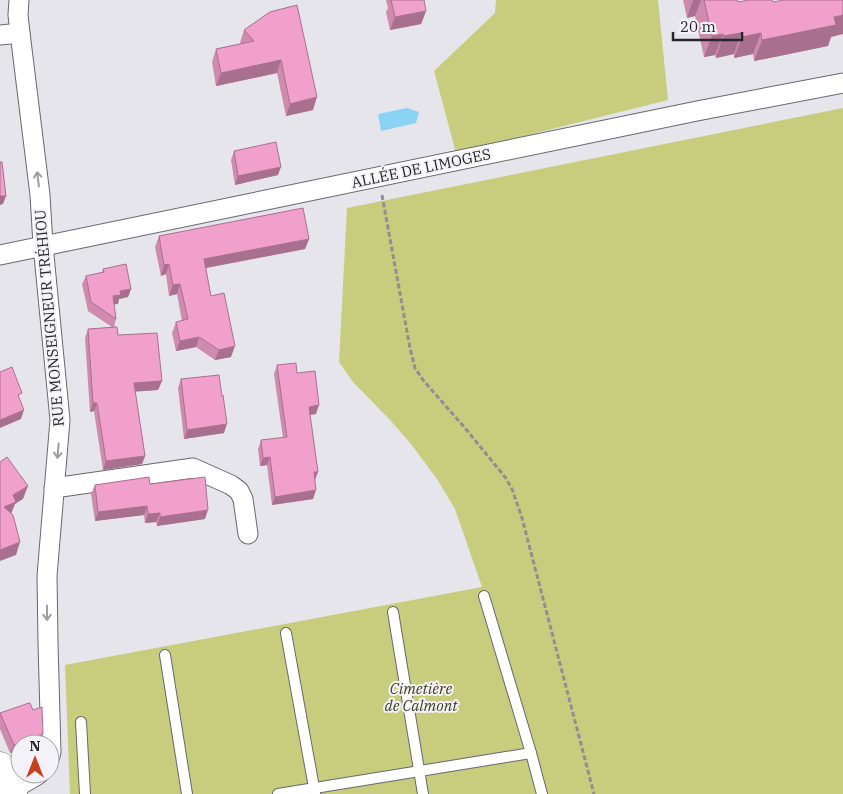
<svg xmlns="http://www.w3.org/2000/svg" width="843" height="794" font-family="'IBM Plex Serif',serif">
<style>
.green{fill:#c8cd7e}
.water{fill:#8ad3f5}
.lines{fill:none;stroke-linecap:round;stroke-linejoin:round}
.lane-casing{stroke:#68676d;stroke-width:12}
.street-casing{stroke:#68676d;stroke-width:21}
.secondary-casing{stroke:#68676d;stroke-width:29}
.path{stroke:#8f8f93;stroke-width:3;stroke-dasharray:5 2.5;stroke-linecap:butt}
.lane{stroke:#fff;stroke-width:10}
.street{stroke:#fff;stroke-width:19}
.secondary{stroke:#fff;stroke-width:28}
.wall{fill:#ce8aaf}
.shaded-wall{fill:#a8708e}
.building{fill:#f0a0cb;stroke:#a8708e}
.oneway{stroke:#9e9e9f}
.labels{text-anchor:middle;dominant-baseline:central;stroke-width:4;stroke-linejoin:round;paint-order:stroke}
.street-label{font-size:15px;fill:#272729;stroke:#f3f2f8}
.park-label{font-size:15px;font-style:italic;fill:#3d3f1b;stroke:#f3f2f8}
</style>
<rect width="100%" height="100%" fill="#e6e5eb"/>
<g class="green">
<polygon points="496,0 658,0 668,100 456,153 434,71 495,13"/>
<polygon points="843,108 843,794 70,794 65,665 482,587 455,509 437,479 411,444 391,421 353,382 339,362 347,208"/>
</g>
<polygon class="water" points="407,108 419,112 416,123 381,131 378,114"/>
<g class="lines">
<defs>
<g id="lane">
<polyline points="484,596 531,753"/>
<polyline points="393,612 423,794"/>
<polyline points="286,633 315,793"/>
<polyline points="165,655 187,794"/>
<polyline points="81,722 85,794"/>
<polyline points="278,794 531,753 542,794"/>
</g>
<g id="street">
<polyline points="19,0 18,15 20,33 40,195 43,245 60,420 47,576 48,643 51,752 50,756"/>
<polyline points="0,35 20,33"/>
<polyline points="0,255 697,111 843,83"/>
<polyline points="54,488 193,468 231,485 239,491 243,499 248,534"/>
<polyline points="11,789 22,784 39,774"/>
</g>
<polyline id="secondary" points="0,766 13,794"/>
</defs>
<use href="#lane" class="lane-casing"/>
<use href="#street" class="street-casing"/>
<use href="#secondary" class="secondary-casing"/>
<polyline class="path" points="382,195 410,348 415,368 423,380 465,428 505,477 512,489 522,518 594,794"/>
<use href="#lane" class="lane"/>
<use href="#street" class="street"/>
<use href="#secondary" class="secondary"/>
</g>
<g class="wall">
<polygon points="386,0 424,0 426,11 421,24 390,30 386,12 388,8"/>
<polygon points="683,0 737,0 738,2 773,2 831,37 828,46 754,61 753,54 734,58 734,54 716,58 715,55 704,57 695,16 687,18"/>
<polygon points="270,12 313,110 286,116 277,73 216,86 212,62 216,49 241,44 240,43 244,30"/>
<polygon points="234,151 278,175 235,185 231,160"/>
<polygon points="159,236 309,239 305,249 206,268 211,296 231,357 215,360 196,347 176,351 172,333 176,322 182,321 177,294 169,296 166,274 161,276 155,247"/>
<polygon points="103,269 131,289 128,297 119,299 118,304 114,304 116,319 114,327 118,335 162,381 158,390 135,391 145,456 142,464 103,470 94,411 90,412 85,338 88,329 112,327 88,311 82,284 86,276 102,272"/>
<polygon points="277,365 297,373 316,414 310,415 315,480 313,499 272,505 267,465 260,466 258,449 261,440 283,438 274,374"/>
<polygon points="181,379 222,396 224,433 184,439 178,388"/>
<polygon points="150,484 205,519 157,526 156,522 145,523 144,515 95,521 91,494 95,485"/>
<polygon points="0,713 43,734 40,743 20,744 20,750 10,753 0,729"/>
</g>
<g class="shaded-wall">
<polygon points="693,0 701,0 695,16 687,18"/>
<polygon points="426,11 421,24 390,30 395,17"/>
<polygon points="843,15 843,34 831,37 828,46 754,61 762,40 834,17"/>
<polygon points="741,33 734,54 716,58 723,36"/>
<polygon points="761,33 753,54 734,58 742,37"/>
<polygon points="723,34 715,55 704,57 712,36"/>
<polygon points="281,60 277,73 216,86 221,73"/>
<polygon points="317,97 313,110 286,116 290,104"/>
<polygon points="281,167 278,175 235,185 238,176"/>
<polygon points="0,196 6,196 3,204 0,205"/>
<polygon points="309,239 305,249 200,269 204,259"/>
<polygon points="169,264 166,274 161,276 164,265"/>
<polygon points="180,284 177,294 169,296 173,285"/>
<polygon points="131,289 128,297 119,299 118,304 110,305 113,296 120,291"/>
<polygon points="199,337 196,347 176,351 180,341"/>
<polygon points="235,346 231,357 215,360 219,350"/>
<polygon points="162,381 158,390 131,392 134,383"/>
<polygon points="93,403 97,403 94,411 90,412"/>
<polygon points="319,405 316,414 306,415 309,407"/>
<polygon points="24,410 21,419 0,428 0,420"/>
<polygon points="227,424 224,433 184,439 187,430"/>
<polygon points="145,456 142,464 103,470 106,461"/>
<polygon points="270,457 267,465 260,466 263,458"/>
<polygon points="314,472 318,472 315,480"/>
<polygon points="28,486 23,499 15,504 11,514 4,507 13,495"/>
<polygon points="316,490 313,499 272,505 275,497"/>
<polygon points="147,506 144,515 95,521 98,512"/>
<polygon points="208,510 205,519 157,526 160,517"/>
<polygon points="160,513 156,522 145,523 148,514"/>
<polygon points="20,542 16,555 0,561 0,550"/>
<polygon points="43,734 40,743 37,744 20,744 20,750 10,753 14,745"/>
</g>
<g class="building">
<polygon points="391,0 424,0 426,11 395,17"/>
<polygon points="704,0 737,0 738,2 749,0 772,0 773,2 784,0 843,0 843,15 834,17 836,25 762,40 761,33 742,37 741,33 723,36 723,34 712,36"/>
<polygon points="297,5 317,97 290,104 281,60 221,73 216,49 254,41 244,30 270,12"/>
<polygon points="276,142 281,167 238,176 234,151"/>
<polygon points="0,162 2,162 6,196 0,196"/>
<polygon points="303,208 309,239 204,259 211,296 224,293 235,346 219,350 199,337 180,341 176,322 188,319 180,284 173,285 169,264 164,265 159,236"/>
<polygon points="126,264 131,289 120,291 121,295 113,296 116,319 91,302 86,276 104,272 103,269"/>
<polygon points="117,327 118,335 157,333 162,381 134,383 145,456 106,461 97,403 93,403 88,329"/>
<polygon points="296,363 297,373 315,371 319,405 309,407 318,472 314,472 316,490 275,497 270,457 263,458 261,440 287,437 277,365"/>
<polygon points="12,367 22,393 18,395 24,410 0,420 0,372"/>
<polygon points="219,375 222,396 223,395 227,424 187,430 181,379"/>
<polygon points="7,457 28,486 13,495 16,502 4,507 13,515 20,542 0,550 0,462"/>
<polygon points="149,477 150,484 205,477 208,510 160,517 160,513 148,514 147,506 98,512 95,485"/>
<polygon points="29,703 30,703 33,710 42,707 43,734 14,745 0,713"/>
</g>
<defs><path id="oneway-shaft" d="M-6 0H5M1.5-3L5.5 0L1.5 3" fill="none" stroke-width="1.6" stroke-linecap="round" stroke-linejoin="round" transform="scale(1.25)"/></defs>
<g class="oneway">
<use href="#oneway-shaft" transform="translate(38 179) rotate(-97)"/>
<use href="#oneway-shaft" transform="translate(58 451) rotate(95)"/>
<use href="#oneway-shaft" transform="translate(47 613) rotate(90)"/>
</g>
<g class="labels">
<g class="street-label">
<text transform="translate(421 168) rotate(-12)">ALLÉE DE LIMOGES</text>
<text transform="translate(49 318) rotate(-95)">RUE MONSEIGNEUR TRÉHIOU</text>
</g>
<g class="park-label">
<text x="421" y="688">Cimetière<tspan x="421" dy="17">de Calmont</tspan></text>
</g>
</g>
<g transform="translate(35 759)"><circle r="24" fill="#f3f2f8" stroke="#a1a1a5"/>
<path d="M0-4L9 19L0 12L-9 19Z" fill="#ca401f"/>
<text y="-8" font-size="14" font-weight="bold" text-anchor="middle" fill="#272729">N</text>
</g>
<path d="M673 32v8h69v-8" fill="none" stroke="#272729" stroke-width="2.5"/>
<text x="680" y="32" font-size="15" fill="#272729" stroke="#f3f2f8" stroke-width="4" paint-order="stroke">20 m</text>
</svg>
